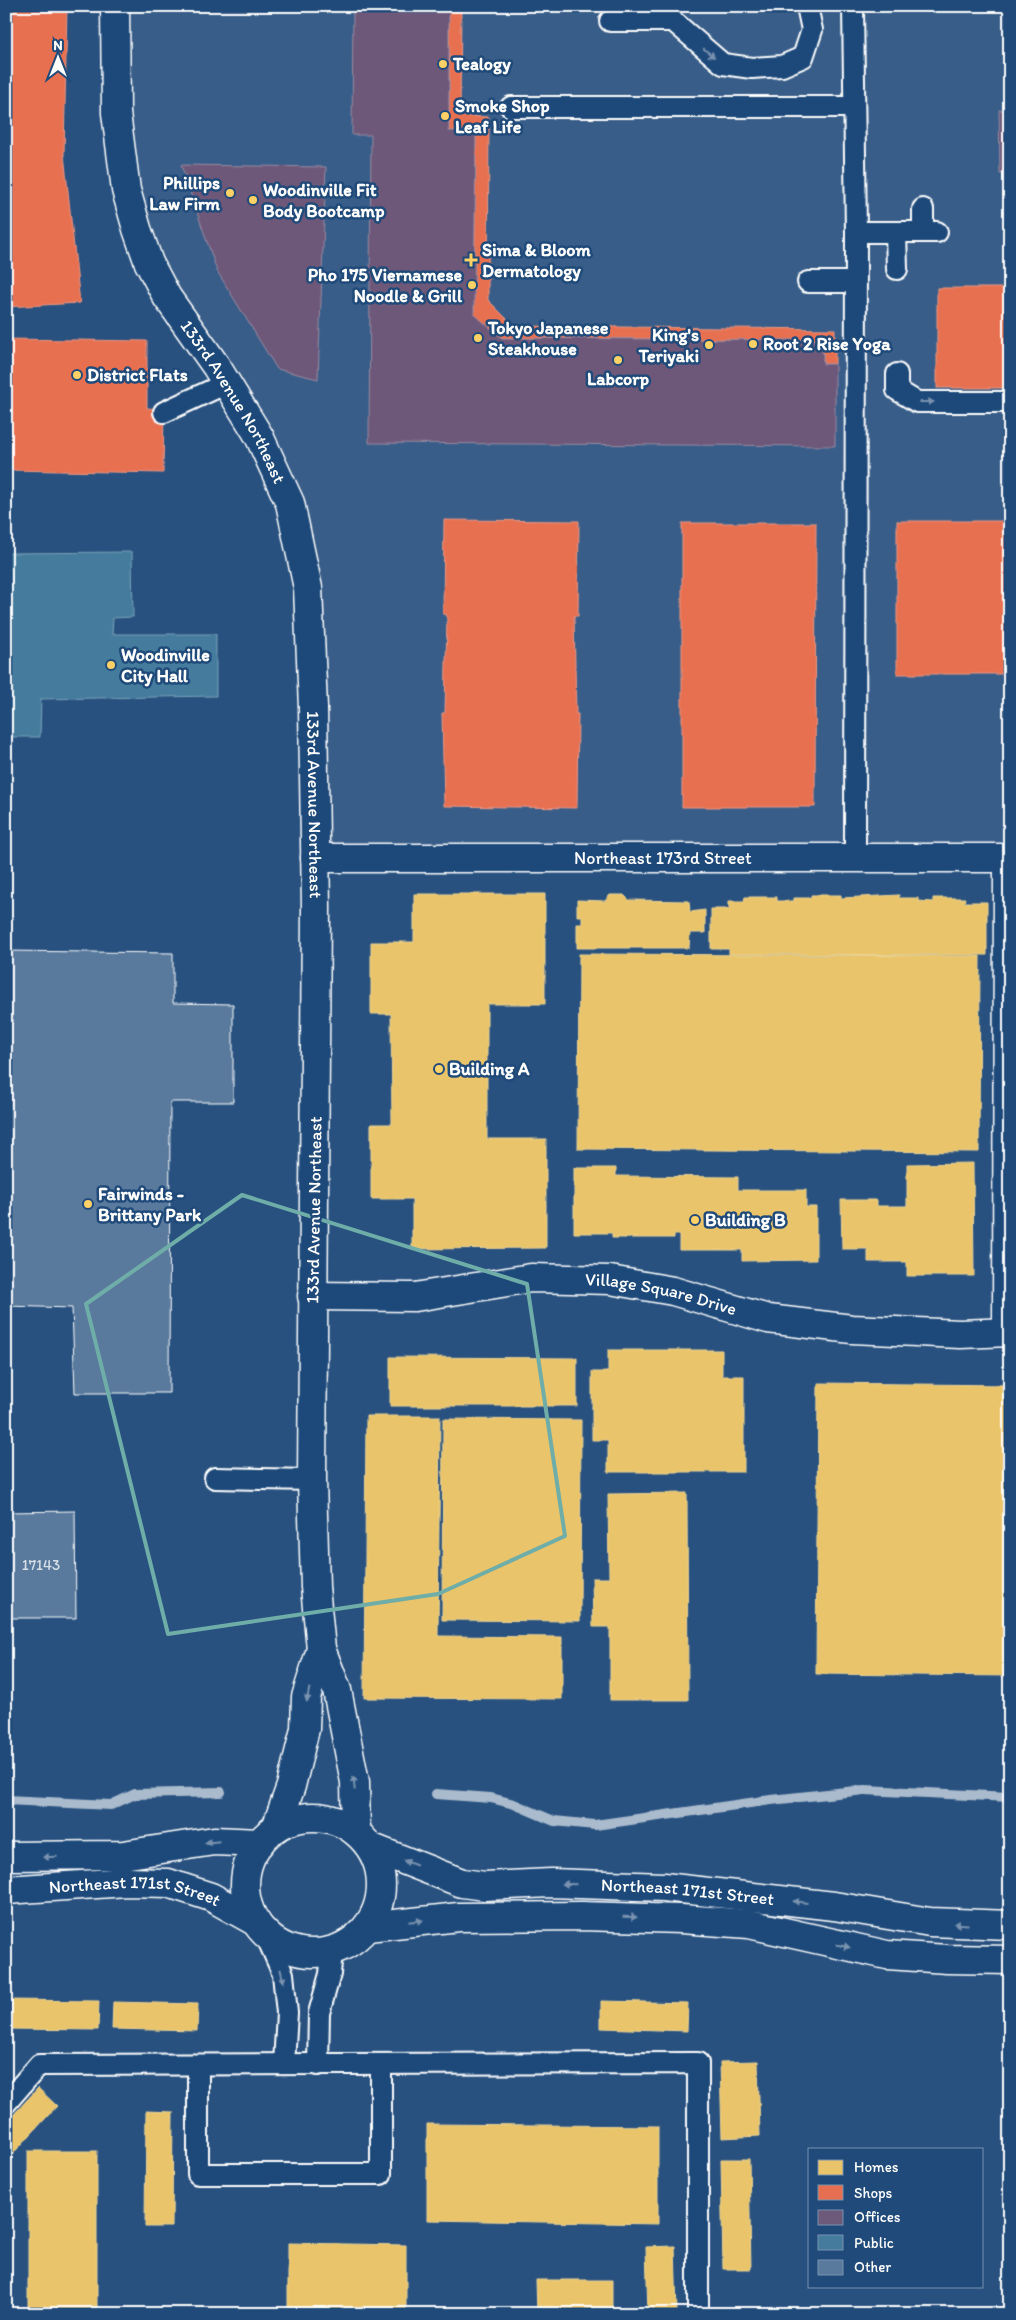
<svg xmlns="http://www.w3.org/2000/svg" width="1016" height="2320" font-family="Itim,sans-serif">
<style>
.built{fill:#375d88}
.homes{fill:#e9c46a;stroke:#f0d697}
.shops{fill:#e76f51;stroke:#ee9a85}
.offices{fill:#6d597a;stroke:#998ba2}
.public{fill:#457b9d;stroke:#7da3ba}
.lines{fill:none;stroke-linecap:round;stroke-linejoin:round}
.stream{stroke:#aabbcd;stroke-width:10}
.building{fill:#5a7a9d;stroke:#fff}
.lane-casing{stroke:#fff;stroke-width:24}
.street-casing{stroke:#fff;stroke-width:31}
.secondary-casing{stroke:#fff;stroke-width:31}
.lane{stroke:#1f4a7a;stroke-width:20}
.street{stroke:#1f4a7a;stroke-width:28}
.secondary{stroke:#1f4a7a;stroke-width:28}
.oneway{fill:#7992af}
.marked{fill:none;stroke:#6fada8;stroke-width:4;stroke-linejoin:round}
.poi-dot{fill:#ffd166;stroke:#1f4a7a;stroke-width:2}
.labels{text-anchor:middle;dominant-baseline:central;stroke-width:5;stroke-linejoin:round;paint-order:stroke}
.number-label{font-size:15px;fill:#d6dee6}
.poi-label{font-size:18px;font-weight:bold;fill:#fff;stroke:#1f4a7a;text-anchor:start}
.street-label{font-size:18px;fill:#fff;stroke:#1f4a7a}
</style>
<rect width="100%" height="100%" fill="#28517f"/>
<filter id="ink" filterUnits="userSpaceOnUse"><feTurbulence type="fractalNoise" baseFrequency=".02" numOctaves="2"/><feDisplacementMap in="SourceGraphic" scale="10" xChannelSelector="R" yChannelSelector="G"/><feConvolveMatrix kernelMatrix="1 2 1 2 8 2 1 2 1" color-interpolation-filters="sRGB"/></filter>
<g filter="url(#ink)">
<polygon class="built" points="116,6 1010,6 1010,858 315,858 290,503 149,263"/>
<g class="homes">
<polygon points="414,894 545,894 545,1004 487,1004 487,1139 546,1139 546,1248 412,1249 412,1199 371,1199 371,1124 392,1124 391,1014 371,1014 371,942 414,942"/>
<polygon points="610,895 624,895 629,900 689,901 690,912 705,910 705,933 690,933 689,948 577,948 577,924 582,924 582,916 577,916 577,900 605,901"/>
<polygon points="811,895 841,895 841,898 899,895 899,898 918,898 918,901 933,902 933,898 965,898 964,902 987,902 987,955 729,954 729,949 711,949 711,909 729,909 729,901 744,901 745,897 777,897 777,901 794,901 794,898 811,898"/>
<polygon points="579,954 980,956 979,1152 578,1149"/>
<polygon points="973,1163 974,1276 907,1276 907,1262 868,1262 868,1249 842,1249 841,1200 877,1200 877,1206 907,1206 907,1164"/>
<polygon points="574,1168 616,1168 616,1176 738,1177 738,1190 806,1190 806,1207 816,1207 816,1260 742,1261 742,1250 679,1250 679,1235 674,1235 674,1238 612,1238 612,1233 574,1233"/>
<polygon points="608,1350 722,1350 722,1376 744,1376 744,1472 608,1472 608,1440 592,1440 592,1372 608,1372"/>
<polygon points="390,1357 577,1358 577,1406 390,1406"/>
<polygon points="818,1383 1010,1385 1010,1676 816,1674"/>
<polygon points="366,1416 440,1416 438,1636 562,1637 562,1699 364,1698"/>
<polygon points="443,1419 581,1420 580,1621 442,1620"/>
<polygon points="687,1493 688,1700 610,1700 610,1627 593,1627 592,1578 609,1578 608,1494"/>
<polygon points="6,2000 99,2001 98,2030 6,2029"/>
<polygon points="601,2001 688,2003 687,2031 601,2028"/>
<polygon points="113,2002 198,2004 197,2031 112,2029"/>
<polygon points="758,2061 760,2136 722,2138 720,2062"/>
<polygon points="38,2088 57,2106 8,2159 6,2157 6,2123"/>
<polygon points="146,2111 173,2112 172,2227 145,2227"/>
<polygon points="427,2124 658,2126 658,2224 427,2220"/>
<rect x="28" y="2151" width="69" height="163"/>
<polygon points="721,2159 749,2159 751,2269 723,2269"/>
<polygon points="288,2243 406,2245 406,2314 288,2314"/>
<polygon points="675,2246 677,2314 648,2314 646,2247"/>
<polygon points="536,2280 612,2280 612,2314 537,2314"/>
</g>
<g class="shops">
<polygon points="6,6 67,6 64,154 80,303 6,307"/>
<polygon points="449,6 461,6 460,116 489,117 488,300 514,326 835,329 835,364 823,364 823,340 502,338 474,314 476,131 449,131"/>
<rect x="937" y="288" width="73" height="100"/>
<polygon points="6,339 147,341 147,408 164,409 163,473 6,470"/>
<polygon points="444,520 579,521 578,616 574,616 576,714 578,714 577,808 444,806 442,713 445,713 447,615 443,614"/>
<rect x="897" y="521" width="113" height="153"/>
<polygon points="682,523 816,523 815,807 682,807"/>
</g>
<g class="offices">
<polygon points="353,6 449,6 449,131 476,131 474,314 502,338 823,340 823,364 835,364 835,446 369,443 371,135 352,135"/>
<polygon points="999,110 1010,110 1010,174 1000,174"/>
<polygon points="181,165 326,167 318,379 277,369 217,271"/>
</g>
<polygon class="public" points="132,552 133,617 113,618 112,634 216,634 216,696 41,699 40,737 6,737 6,553"/>
<g class="lines">
<g class="stream">
<polyline points="436,1794 491,1798 514,1804 554,1821 595,1825 771,1800 865,1790 1010,1797"/>
<polyline points="6,1800 111,1805 135,1794 221,1792"/>
</g>
</g>
<g class="building">
<polygon points="6,951 173,953 173,1003 233,1004 233,1102 170,1102 169,1393 75,1393 72,1308 6,1306"/>
<polygon points="75,1511 76,1618 6,1618 6,1512"/>
</g>
<g class="lines">
<defs>
<g id="lane">
<polyline points="853,6 856,232 855,858"/>
<polyline points="610,21 673,21 723,64 752,68 782,66 803,57 812,30 807,6"/>
<polyline points="511,107 854,107"/>
<polyline points="923,209 923,232"/>
<polyline points="856,232 937,232"/>
<polyline points="896,232 897,269"/>
<polyline points="808,282 855,282"/>
<polyline points="897,374 897,390 917,402 1010,402"/>
<polyline points="164,412 227,383"/>
<polyline points="215,1478 312,1480"/>
<polyline points="264,1931 283,1974 287,2013 284,2064"/>
<polyline points="198,2065 198,2174 381,2174 381,2064"/>
<polyline points="318,2065 319,2013 330,1974 332,1950"/>
<polyline points="6,2103 39,2065 698,2063 698,2314"/>
</g>
<g id="street">
<path id="s1" d="M115 6 116 113 126 190 137 229 149 263 167 297 216 366 259 436 290 503 308 588 313 708 316 908 312 1480 315 1587 321 1649 337 1690 355 1782 356 1832"/>
<path id="s2" d="M315 858H1010"/>
<path id="s3" d="M312 1296 415 1297 531 1278 610 1280 673 1291 768 1319 852 1329 960 1334 1010 1332"/>
<polyline points="1007,1332 1008,858"/>
<polyline points="276,1828 291,1786 305,1729 306,1697 321,1649"/>
</g>
<g id="secondary">
<circle cx="313" cy="1885" r="68"/>
<path id="s4" d="M370 1847 462 1883 485 1886 551 1883 664 1887 834 1906 930 1922 1010 1925"/>
<polyline points="6,1856 123,1855 214,1841 260,1843"/>
<path id="s5" d="M6 1890 127 1882 168 1883 211 1897 256 1922"/>
<polyline points="367,1927 459,1917 582,1916 681,1919 749,1924 887,1955 947,1959 1010,1960"/>
</g>
</defs>
<use href="#lane" class="lane-casing"/>
<use href="#street" class="street-casing"/>
<use href="#secondary" class="secondary-casing"/>
<use href="#lane" class="lane"/>
<use href="#street" class="street"/>
<use href="#secondary" class="secondary"/>
</g>
<defs><path id="oneway-solid" d="M-6-.8H1V-3.2L6.5 0L1 3.2V.8H-6Z" transform="scale(1.25)"/></defs>
<g class="oneway">
<use href="#oneway-solid" transform="translate(709 53) rotate(39)"/>
<use href="#oneway-solid" transform="translate(927 402)"/>
<use href="#oneway-solid" transform="translate(308 1695) rotate(101)"/>
<use href="#oneway-solid" transform="translate(354 1783) rotate(-96)"/>
<use href="#oneway-solid" transform="translate(212 1842) rotate(174)"/>
<use href="#oneway-solid" transform="translate(50 1857) rotate(179)"/>
<use href="#oneway-solid" transform="translate(410 1863) rotate(-159)"/>
<use href="#oneway-solid" transform="translate(569 1884) rotate(-178)"/>
<use href="#oneway-solid" transform="translate(800 1902) rotate(-173)"/>
<use href="#oneway-solid" transform="translate(630 1917) rotate(2)"/>
<use href="#oneway-solid" transform="translate(416 1921) rotate(-6)"/>
<use href="#oneway-solid" transform="translate(961 1924) rotate(-176)"/>
<use href="#oneway-solid" transform="translate(843 1946) rotate(12)"/>
<use href="#oneway-solid" transform="translate(282 1976) rotate(77)"/>
</g>
</g>
<path class="marked" d="M242 1195 527 1284 565 1536 438 1594 168 1634 86 1304Z"/>
<g class="poi-dot">
<circle cx="443" cy="64" r="5"/>
<circle cx="445" cy="116" r="5"/>
<circle cx="230" cy="193" r="5"/>
<circle cx="253" cy="200" r="5"/>
<path d="M468.5 252.5h5v5h5v5h-5v5h-5v-5h-5v-5h5z"/>
<circle cx="472" cy="285" r="5"/>
<circle cx="478" cy="338" r="5"/>
<circle cx="753" cy="344" r="5"/>
<circle cx="709" cy="345" r="5"/>
<circle cx="618" cy="360" r="5"/>
<circle cx="77" cy="375" r="5"/>
<circle cx="111" cy="665" r="5"/>
<circle cx="439" cy="1069" r="5"/>
<circle cx="88" cy="1204" r="5"/>
<circle cx="695" cy="1220" r="5"/>
</g>
<g class="labels">
<g class="number-label">
<text x="41" y="1565">17143</text>
</g>
<g class="poi-label">
<text x="453" y="64">Tealogy</text>
<text x="455" y="106">Smoke Shop<tspan x="455" dy="21">Leaf Life</tspan></text>
<text x="220" y="183" text-anchor="end">Phillips<tspan x="220" dy="21">Law Firm</tspan></text>
<text x="263" y="190">Woodinville Fit<tspan x="263" dy="21">Body Bootcamp</tspan></text>
<text x="482" y="250">Sima &amp; Bloom<tspan x="482" dy="21">Dermatology</tspan></text>
<text x="462" y="275" text-anchor="end">Pho 175 Viernamese<tspan x="462" dy="21">Noodle &amp; Grill</tspan></text>
<text x="488" y="328">Tokyo Japanese<tspan x="488" dy="21">Steakhouse</tspan></text>
<text x="699" y="335" text-anchor="end">King's<tspan x="699" dy="21">Teriyaki</tspan></text>
<text x="763" y="344">Root 2 Rise Yoga</text>
<text x="87" y="375">District Flats</text>
<text x="618" y="379" text-anchor="middle">Labcorp</text>
<text x="121" y="655">Woodinville<tspan x="121" dy="21">City Hall</tspan></text>
<text x="449" y="1069">Building A</text>
<text x="98" y="1194">Fairwinds -<tspan x="98" dy="21">Brittany Park</tspan></text>
<text x="705" y="1220">Building B</text>
</g>
<g class="street-label">
<text stroke="none"><textPath href="#s1" startOffset="424">133rd Avenue Northeast</textPath></text>
<text stroke="none"><textPath href="#s1" startOffset="844">133rd Avenue Northeast</textPath></text>
<text stroke="none"><textPath href="#s2" startOffset="348">Northeast 173rd Street</textPath></text>
<text transform="translate(314 1210) rotate(-89)">133rd Avenue Northeast</text>
<text stroke="none"><textPath href="#s3" startOffset="352">Village Square Drive</textPath></text>
<text stroke="none"><textPath href="#s4" startOffset="325">Northeast 171st Street</textPath></text>
<text stroke="none"><textPath href="#s5" startOffset="130">Northeast 171st Street</textPath></text>
</g>
</g>
<rect width="1016" height="2320" fill="none" stroke="#1f4a7a" stroke-width="25"/>
<rect x="12" y="12" width="991" height="2295" fill="none" stroke="#fff" stroke-width="2" filter="url(#ink)"/>
<rect x="808" y="2148" width="175" height="140" fill="#1f4a7a" stroke="#7992af"/>
<rect x="818" y="2160" width="25" height="15" fill="#e9c46a" stroke="#7992af"/>
<text x="854" y="2172" font-size="15" fill="#ffffff">Homes</text>
<rect x="818" y="2185" width="25" height="15" fill="#e76f51" stroke="#7992af"/>
<text x="854" y="2198" font-size="15" fill="#ffffff">Shops</text>
<rect x="818" y="2210" width="25" height="15" fill="#6d597a" stroke="#7992af"/>
<text x="854" y="2222" font-size="15" fill="#ffffff">Offices</text>
<rect x="818" y="2235" width="25" height="15" fill="#457b9d" stroke="#7992af"/>
<text x="854" y="2248" font-size="15" fill="#ffffff">Public</text>
<rect x="818" y="2260" width="25" height="15" fill="#5a7a9d" stroke="#7992af"/>
<text x="854" y="2272" font-size="15" fill="#ffffff">Other</text>
<g transform="translate(58 58)" stroke="#1f4a7a" stroke-width="4" paint-order="stroke">
<path d="M0-4L9 19L0 12L-9 19Z" fill="#ffffff"/>
<text y="-8" font-size="14" font-weight="bold" text-anchor="middle" fill="#ffffff">N</text>
</g>
</svg>
